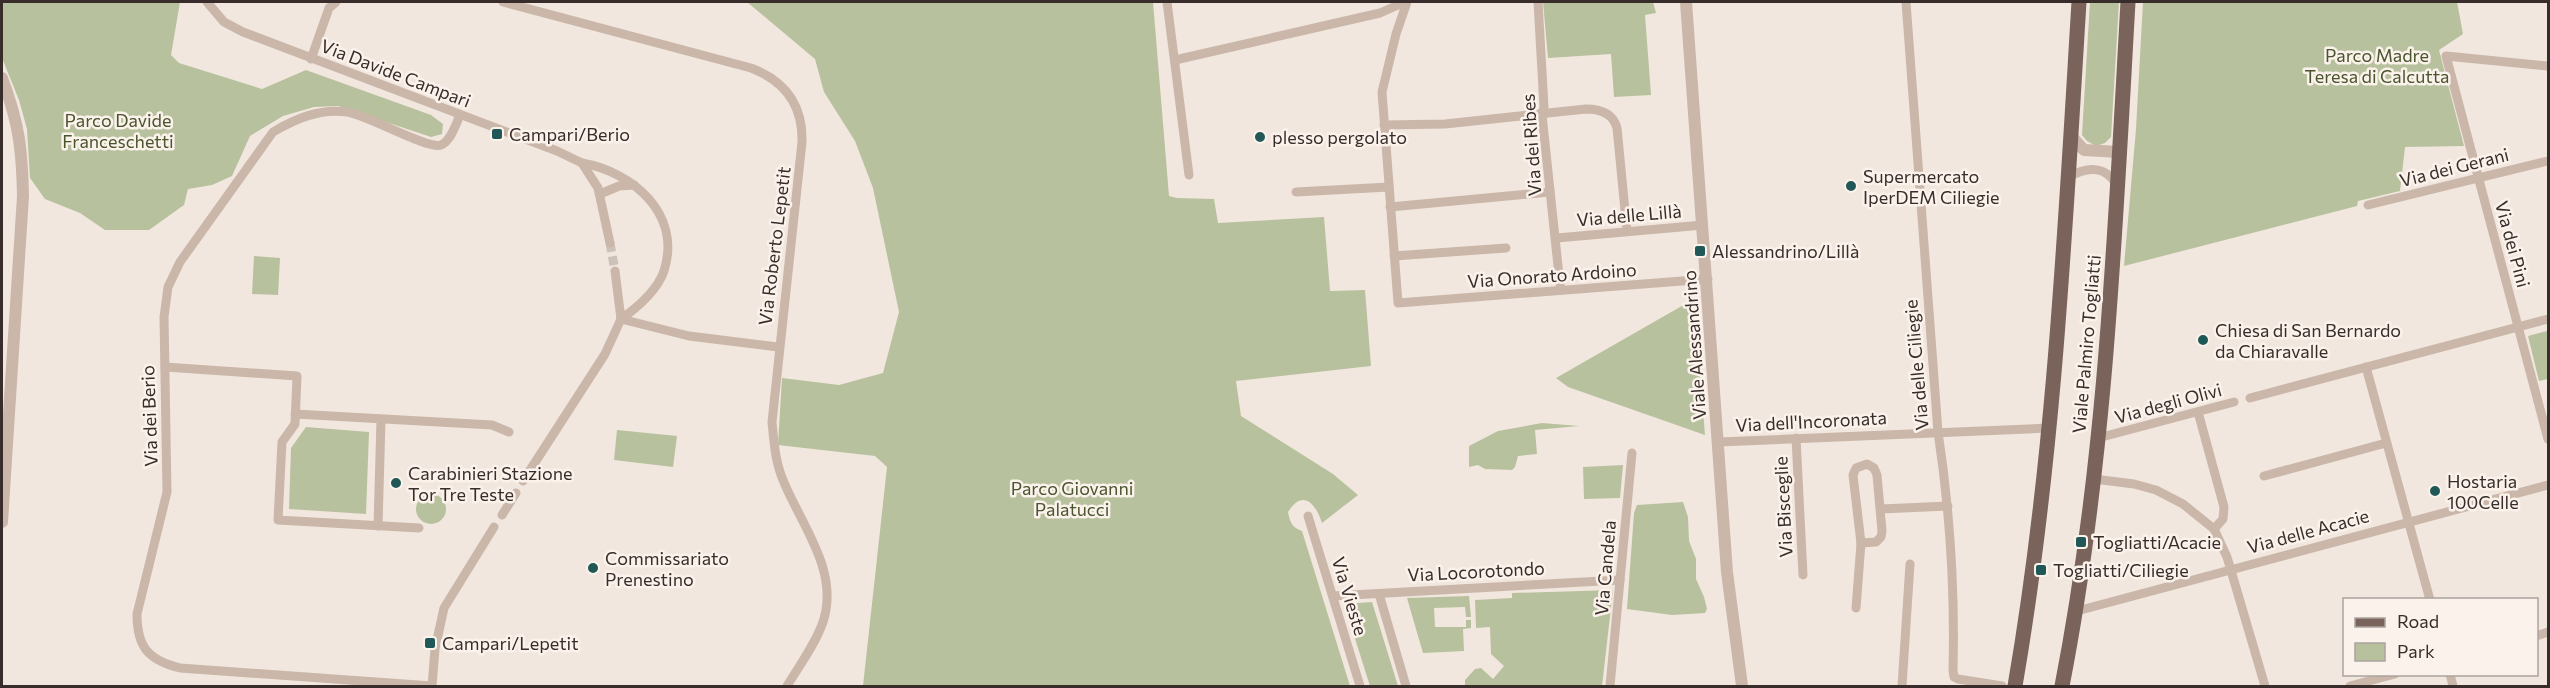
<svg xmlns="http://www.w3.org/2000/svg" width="2550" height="688" font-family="Commissioner,sans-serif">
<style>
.green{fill:#b8c19e}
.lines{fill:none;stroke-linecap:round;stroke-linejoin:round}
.minor-tunnel{stroke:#cdc2ba;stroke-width:9;stroke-dasharray:9 4.5;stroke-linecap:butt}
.minor{stroke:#cab7aa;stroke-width:9}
.tertiary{stroke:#cab7aa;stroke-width:12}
.primary{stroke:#79635b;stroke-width:15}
.poi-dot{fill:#205858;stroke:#faf2eb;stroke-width:2}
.labels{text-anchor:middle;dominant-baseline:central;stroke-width:5;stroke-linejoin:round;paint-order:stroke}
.park-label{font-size:18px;fill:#4a552e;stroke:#faf2eb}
.street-label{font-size:18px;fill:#382d2a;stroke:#faf2eb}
.poi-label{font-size:18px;fill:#382d2a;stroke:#faf2eb;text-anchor:start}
</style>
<rect width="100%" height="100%" fill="#f2e7de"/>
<g class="green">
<polygon points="2,2 180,2 171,55 179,63 262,89 306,70 431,115 443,124 442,134 431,137 338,106 314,107 283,116 250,136 232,176 212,185 188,189 184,205 149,230 105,230 80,213 45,199 30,178 27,129 19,100 2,58"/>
<path d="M747 2H1153L1169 196 1177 198 1214 199 1218 223 1324 217 1330 291 1365 290 1371 366 1236 381 1241 416 1333 474 1358 495 1322 523C1316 504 1303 488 1288 512 1290 523 1292 527 1302 531L1350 686H863L887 467 875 456 778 445 782 378 839 385 883 373 899 312 873 188 855 141 824 92 815 59Z"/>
<polygon points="1543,2 1653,2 1656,13 1645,15 1651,95 1614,97 1611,54 1548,58"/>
<polygon points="2090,2 2119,2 2111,137 2105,143 2096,146 2087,141 2082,135"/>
<polygon points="2143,2 2457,2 2463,34 2439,50 2464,146 2405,147 2400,191 2358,201 2357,206 2124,266 2136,129"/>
<polygon points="254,256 280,258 278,295 252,294"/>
<polygon points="1694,299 1705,435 1568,387 1556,378"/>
<polygon points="2547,331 2548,379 2539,381 2528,336"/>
<polygon points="1542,423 1579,426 1535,430 1537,454 1518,456 1515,467 1512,470 1485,469 1478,465 1469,467 1469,446 1498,431"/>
<polygon points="306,427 369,432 366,514 289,509 291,448"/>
<polygon points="617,430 677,436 673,467 614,460"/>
<polygon points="1623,465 1620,498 1584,499 1583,467"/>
<circle cx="431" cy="509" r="15"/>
<polygon points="1683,502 1688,517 1689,541 1696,559 1696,579 1704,597 1707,609 1705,613 1672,615 1627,609 1634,513 1637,505"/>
<polygon points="1613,590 1602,686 1465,686 1465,680 1475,669 1481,668 1493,679 1504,666 1491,654 1490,627 1476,628 1475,600 1512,598 1512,593"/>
<polygon points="1469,596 1471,617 1466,617 1465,607 1434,608 1435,627 1466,627 1466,620 1471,620 1471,628 1463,629 1464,651 1423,653 1407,598"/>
<polygon points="1372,602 1398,686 1370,686 1344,604"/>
</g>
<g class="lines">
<polyline class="minor-tunnel" points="610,243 615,271"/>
<g class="minor">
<polyline points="207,2 224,22 243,32 557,151 582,163 598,188 610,243"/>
<path d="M503 2 751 68C785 81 803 105 802 142L772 422C774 442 775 461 783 480 801 525 840 571 823 622 815 645 799 666 787 686"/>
<polyline points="1167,2 1189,175"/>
<polyline points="1407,2 1396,34 1382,92 1398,303 1708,279"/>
<polyline points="1538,2 1544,107 1542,115 1560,285"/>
<path d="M1906 2 1938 432C1950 511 1955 590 1953 670L1954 677 1958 679 2002 686"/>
<polyline points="311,59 329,8 336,2"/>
<polyline points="1175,60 1380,13 1405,2"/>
<polyline points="2548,66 2446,56 2548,439"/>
<path d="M1384 125 1445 124 1586 109C1600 109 1613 113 1617 128L1627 231"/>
<path d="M582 163C633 172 682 214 664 271 657 291 638 307 621 319"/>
<path d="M2069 177C2086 167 2105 165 2116 184"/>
<polyline points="1296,192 1389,187"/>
<polyline points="600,194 619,186 634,185"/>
<polyline points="2368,205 2548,161"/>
<polyline points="1390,207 1550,192"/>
<polyline points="1557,238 1703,225"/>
<polyline points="1394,256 1506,248"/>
<polyline points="621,319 689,336 778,347"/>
<polyline points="165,367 297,376 295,424 282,442 278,520 419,528"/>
<polyline points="2366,367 2430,600"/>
<polyline points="2250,398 2548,319"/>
<polyline points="2198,412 2224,507 2223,519 2214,529"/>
<polyline points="295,414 492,425 509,432"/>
<polyline points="1796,438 1803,575"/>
<polyline points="2098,438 2234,402"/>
<polyline points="1719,442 2049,428"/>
<polygon points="1867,464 1874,468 1877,475 1882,531 1881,537 1876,542 1861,543 1853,475 1856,468"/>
<polyline points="2264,476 2386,443"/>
<polyline points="2094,479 2134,484 2156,490 2183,504 2214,529 2227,557 2265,686"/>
<polyline points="523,481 605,354 621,319 615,271"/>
<polyline points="1881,509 1948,506"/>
<polyline points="502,515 516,493"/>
<polyline points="1308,516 1360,686"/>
<polyline points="378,526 381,420"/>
<polyline points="1379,594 1406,686"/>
<polyline points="1333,596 1620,580"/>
<polyline points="1856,608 1861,543"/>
<polyline points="2077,611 2548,485"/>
<polyline points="2536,636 2548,632"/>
<polyline points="2450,674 2453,686"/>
<path d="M432 686 180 668C148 660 137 647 137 614L167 492 164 317 168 287 180 262 273 132C295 119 320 108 347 112 368 115 428 150 441 145 451 141 456 124 460 115"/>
<polyline points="432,686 435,649 444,608 494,527"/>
<polyline points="1610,686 1632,453"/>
<polyline points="1902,686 1910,564"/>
<polyline points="2350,686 2395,674"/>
</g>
<g class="tertiary">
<polyline points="1686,2 1727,572 1742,686"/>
<path d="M2 78C19 123 22 149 23 196L2 522"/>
<polyline points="2072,137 2084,150 2119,152"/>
</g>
<g class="primary">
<path d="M2015 686C2054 460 2065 230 2079 2"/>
<path d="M2062 686C2106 461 2115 230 2128 2"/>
</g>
</g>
<g class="poi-dot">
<rect x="491" y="128" width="12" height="12" rx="3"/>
<circle cx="1260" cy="137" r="6"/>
<circle cx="1851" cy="186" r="6"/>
<rect x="1694" y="245" width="12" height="12" rx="3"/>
<circle cx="2203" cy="340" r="6"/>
<circle cx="396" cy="483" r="6"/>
<circle cx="2435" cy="491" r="6"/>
<rect x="2075" y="536" width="12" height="12" rx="3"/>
<circle cx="593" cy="568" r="6"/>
<rect x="2035" y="564" width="12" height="12" rx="3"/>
<rect x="424" y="637" width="12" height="12" rx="3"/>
</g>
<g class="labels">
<g class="park-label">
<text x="2377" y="55">Parco Madre<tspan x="2377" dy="21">Teresa di Calcutta</tspan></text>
<text x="118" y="120">Parco Davide<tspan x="118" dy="21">Franceschetti</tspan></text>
<text x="1072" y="488">Parco Giovanni<tspan x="1072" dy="21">Palatucci</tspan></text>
</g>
<g class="street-label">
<text transform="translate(396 73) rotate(21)">Via Davide Campari</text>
<text transform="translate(1531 145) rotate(-94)">Via dei Ribes</text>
<text transform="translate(2454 167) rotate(-14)">Via dei Gerani</text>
<text transform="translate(1629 215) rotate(-5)">Via delle Lillà</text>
<text transform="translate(2513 244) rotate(75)">Via dei Pini</text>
<text transform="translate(774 246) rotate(-83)">Via Roberto Lepetit</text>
<text transform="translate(1552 275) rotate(-4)">Via Onorato Ardoino</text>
<text transform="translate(2086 344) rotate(-85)">Viale Palmiro Togliatti</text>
<text transform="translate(1694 345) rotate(-94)">Viale Alessandrino</text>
<text transform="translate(1916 365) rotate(-95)">Via delle Ciliegie</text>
<text transform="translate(2168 403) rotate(-15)">Via degli Olivi</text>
<text transform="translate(149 416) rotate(-92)">Via dei Berio</text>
<text transform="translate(1811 421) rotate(-3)">Via dell'Incoronata</text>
<text transform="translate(1783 507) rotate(-93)">Via Bisceglie</text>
<text transform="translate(2308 531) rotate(-15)">Via delle Acacie</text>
<text transform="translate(1605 568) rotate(-85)">Via Candela</text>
<text transform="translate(1476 571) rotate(-3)">Via Locorotondo</text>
<text transform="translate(1350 596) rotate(73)">Via Vieste</text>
</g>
<g class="poi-label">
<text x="509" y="134">Campari/Berio</text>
<text x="1272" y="137">plesso pergolato</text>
<text x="1863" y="176">Supermercato<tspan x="1863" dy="21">IperDEM Ciliegie</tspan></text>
<text x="1712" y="251">Alessandrino/Lillà</text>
<text x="2215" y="330">Chiesa di San Bernardo<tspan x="2215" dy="21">da Chiaravalle</tspan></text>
<text x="408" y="473">Carabinieri Stazione<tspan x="408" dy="21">Tor Tre Teste</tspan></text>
<text x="2447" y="481">Hostaria<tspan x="2447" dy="21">100Celle</tspan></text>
<text x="2093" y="542">Togliatti/Acacie</text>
<text x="605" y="558">Commissariato<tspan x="605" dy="21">Prenestino</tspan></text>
<text x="2053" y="570">Togliatti/Ciliegie</text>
<text x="442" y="643">Campari/Lepetit</text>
</g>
</g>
<rect width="2550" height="688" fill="none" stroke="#382d2a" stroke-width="6"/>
<rect x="2343" y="598" width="195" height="78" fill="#faf2eb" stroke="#aca39e" stroke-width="1.5"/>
<rect x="2355" y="618" width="30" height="9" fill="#79635b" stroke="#aca39e" stroke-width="1.5"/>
<text x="2397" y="628" font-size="18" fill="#382d2a">Road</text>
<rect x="2355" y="643" width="30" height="18" fill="#b8c19e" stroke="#aca39e" stroke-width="1.5"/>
<text x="2397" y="658" font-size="18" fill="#382d2a">Park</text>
</svg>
